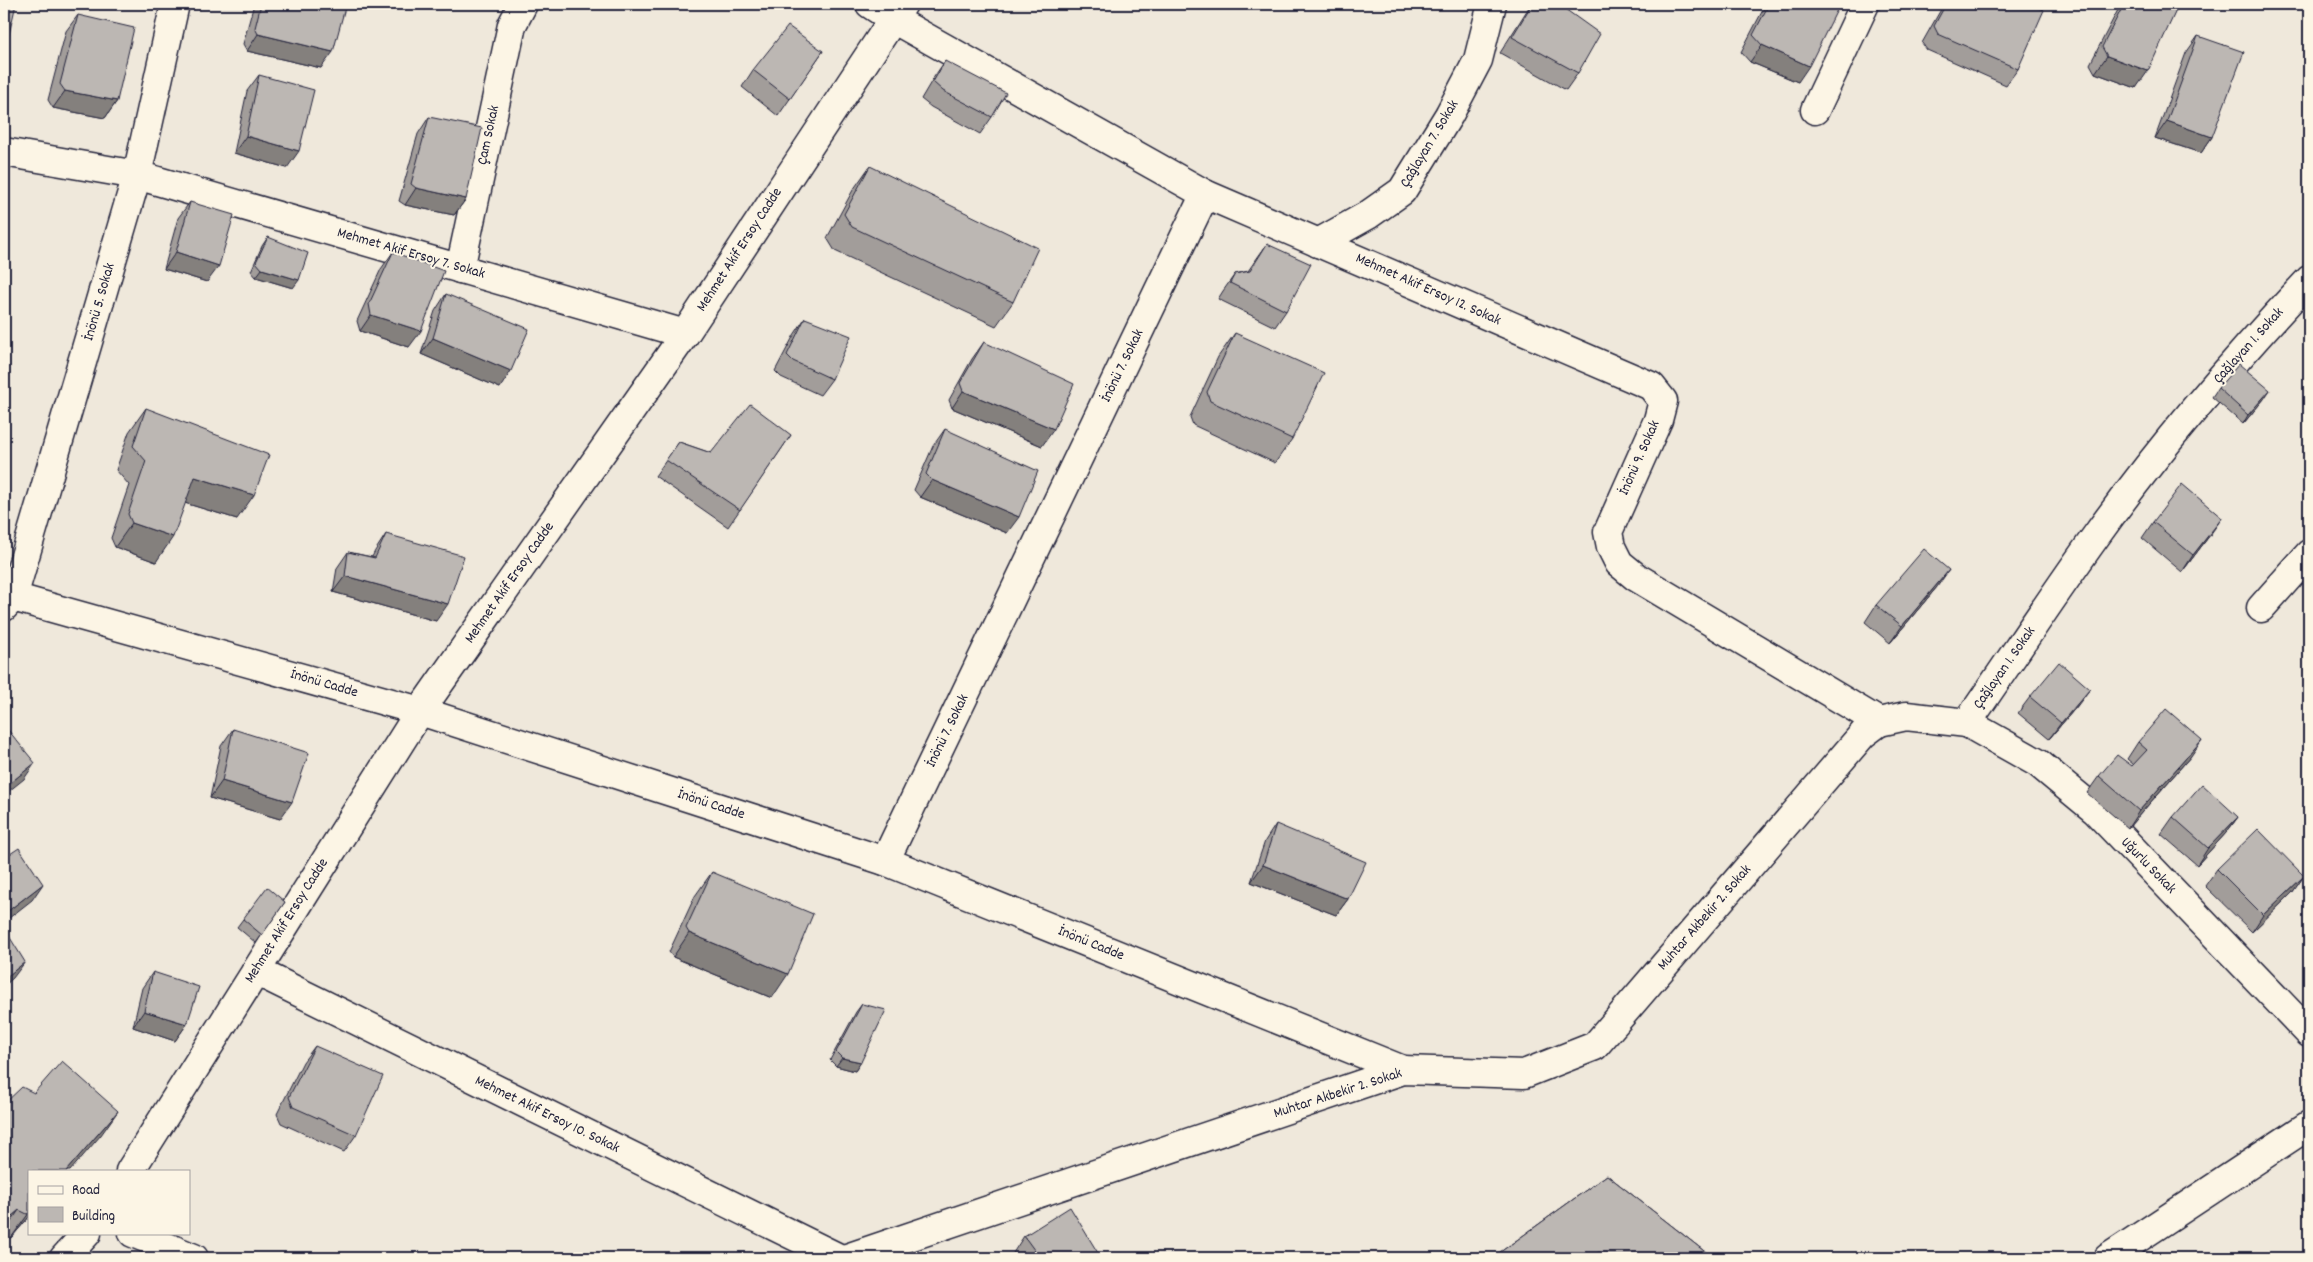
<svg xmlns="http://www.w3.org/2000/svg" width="2313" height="1262" font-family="Dekko,sans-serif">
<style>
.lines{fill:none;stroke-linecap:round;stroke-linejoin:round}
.street-casing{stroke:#22223b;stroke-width:31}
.secondary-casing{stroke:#22223b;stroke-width:31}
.street{stroke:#fcf5e5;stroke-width:28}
.secondary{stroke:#fcf5e5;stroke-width:28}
.wall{fill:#a29d9a;stroke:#22223b}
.shaded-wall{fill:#84807d;stroke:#22223b}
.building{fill:#bcb7b3;stroke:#22223b}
.labels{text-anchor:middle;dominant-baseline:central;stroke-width:4;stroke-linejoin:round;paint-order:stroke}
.street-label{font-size:15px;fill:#22223b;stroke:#fcf5e5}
</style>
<rect width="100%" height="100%" fill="#efe8db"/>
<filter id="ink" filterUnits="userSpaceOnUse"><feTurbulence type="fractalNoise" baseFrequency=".02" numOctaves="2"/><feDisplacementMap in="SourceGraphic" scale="10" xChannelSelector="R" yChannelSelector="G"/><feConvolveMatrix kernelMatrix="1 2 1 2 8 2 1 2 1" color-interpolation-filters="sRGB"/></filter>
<g filter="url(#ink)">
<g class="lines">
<defs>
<g id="street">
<polyline points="870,4 893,19 1205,194 885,861"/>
<polyline points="1815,110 1865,4"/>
<polyline points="4,152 137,175 685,334"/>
<path d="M1205 194 1651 386 1663 401 1658 420 1608 532 1611 547 1619 563 1636 577 1879 722 1906 716 1967 723C2010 661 2052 597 2096 536 2161 445 2233 361 2309 280"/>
<polyline points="1318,243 1368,215 1402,191 1449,115 1478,60 1492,4"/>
<polyline points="460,269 512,25 523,4"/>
<polyline points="13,597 137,175 175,4"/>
<polyline points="4,607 13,597 420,711 885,861 1403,1070"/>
<polyline points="2261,608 2309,554"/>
<polyline points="1967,723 2038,763 2096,811 2309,1033"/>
<polyline points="256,971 839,1258"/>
<polyline points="133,1233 194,1258"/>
<polyline points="847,1258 1403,1070 1524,1074 1595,1046 1863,734 1879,722"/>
<polyline points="2108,1258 2309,1125"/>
</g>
<g id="secondary">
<polyline points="130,1171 420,711 685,334 903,4"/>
<polyline points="64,1258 87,1233"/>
</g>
</defs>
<use href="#street" class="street-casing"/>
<use href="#secondary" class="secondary-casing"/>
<use href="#street" class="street"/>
<use href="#secondary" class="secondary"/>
</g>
<g class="wall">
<polygon points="254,4 346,4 321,68 247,51 243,44"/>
<polygon points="733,4 745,4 741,9"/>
<polygon points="1531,4 1558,4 1578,73 1566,90 1500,53"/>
<polygon points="1624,4 1632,4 1630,7"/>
<polygon points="1766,4 1824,4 1798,82 1750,62 1741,52"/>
<polygon points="1944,4 2030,4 2018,69 2006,85 1927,50 1922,43"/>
<polygon points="2121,4 2179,4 2136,88 2095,73 2090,64"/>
<polygon points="78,15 117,101 105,118 53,108 48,100 66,31"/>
<polygon points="2198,36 2212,137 2201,153 2155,138 2186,53"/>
<polygon points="823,51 778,116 742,87 753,70"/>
<polygon points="945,61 992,117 980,134 931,107 921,99 934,77"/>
<polygon points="259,75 287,168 234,153 247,91"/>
<polygon points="429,117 466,199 454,215 405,205 399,201 418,134"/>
<polygon points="870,166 1013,302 996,326 835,251 827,238 853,190"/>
<polygon points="190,202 207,282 164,269 178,218"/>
<polygon points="268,237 293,288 256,277 251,271 262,246"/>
<polygon points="1267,244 1286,311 1275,327 1218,299 1223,291 1235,274 1248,271"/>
<polygon points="393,252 409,347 360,331 357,321 381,269"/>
<polygon points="446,294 500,388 421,354 435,311"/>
<polygon points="805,318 832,379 820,395 781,377 775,371 794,335"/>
<polygon points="1235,333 1292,439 1275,463 1193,425 1190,417 1218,357"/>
<polygon points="984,342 1042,446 952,408 949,400 972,359"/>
<polygon points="2218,388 2264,399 2243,424 2212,397"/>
<polygon points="146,408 237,519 185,503 156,562 115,547 111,538 129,485 116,470 129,432"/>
<polygon points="945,429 1007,533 920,497 914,490 933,446"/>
<polygon points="791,435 728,527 655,476 679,442 711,453"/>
<polygon points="2153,522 2210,535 2182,572 2142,538"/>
<polygon points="386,534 436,621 333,592 337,568 348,552 372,557 375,551"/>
<polygon points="1937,587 1890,643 1865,622 1876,605"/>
<polygon points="2030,697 2078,705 2049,739 2018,713"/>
<polygon points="233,729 280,819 210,798 221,746"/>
<polygon points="2138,742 2191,756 2128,828 2087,793 2099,776 2132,766 2134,765 2127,759"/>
<polygon points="2173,817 2238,817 2226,833 2197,865 2161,834"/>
<polygon points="1276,824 1348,899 1336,915 1251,882 1265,841"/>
<polygon points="2217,869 2304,876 2292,893 2252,932 2205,886"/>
<polygon points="712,872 772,998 673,957 669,952 695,896"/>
<polygon points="285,902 256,943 237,927 243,919"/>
<polygon points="153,972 187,1024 175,1041 133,1027 142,988"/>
<polygon points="862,1004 861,1062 855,1071 836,1066 830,1060 856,1012"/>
<polygon points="315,1046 356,1135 344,1152 281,1123 277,1114 303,1062"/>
<polygon points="4,1102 101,1135 29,1171 29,1217 11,1238 4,1235"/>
<polygon points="1607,1175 1713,1258 1492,1258"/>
<polygon points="1024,1236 1101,1258 1017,1258 1013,1253"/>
</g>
<g class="shaded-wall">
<polygon points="258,34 333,52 321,68 247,51"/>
<polygon points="1762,45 1809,66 1798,82 1750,62"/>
<polygon points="2107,56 2148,71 2136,88 2095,73"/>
<polygon points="65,91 117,101 105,118 53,108"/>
<polygon points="2167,121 2212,137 2201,153 2155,138"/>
<polygon points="246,136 299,151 287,168 234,153"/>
<polygon points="416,188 466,199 454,215 405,205"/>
<polygon points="176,252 219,266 207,282 164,269"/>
<polygon points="262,269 299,280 293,288 256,277"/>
<polygon points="371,315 421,331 409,347 360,331"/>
<polygon points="433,338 511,371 500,388 421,354"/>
<polygon points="2270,390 2264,399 2243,424 2248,415"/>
<polygon points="963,391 1054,429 1042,446 952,408"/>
<polygon points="195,477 254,495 237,519 178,501"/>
<polygon points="932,480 1019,517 1007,533 920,497"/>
<polygon points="2222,518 2210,535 2182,572 2193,555"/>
<polygon points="132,523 173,537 156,562 115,547"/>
<polygon points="1949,570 1937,587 1890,643 1902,626"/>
<polygon points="345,576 448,604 436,621 333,592"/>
<polygon points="2090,689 2078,705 2049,739 2061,723"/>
<polygon points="2202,740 2191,756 2128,828 2139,811"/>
<polygon points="35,763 24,779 4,795 4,788"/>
<polygon points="222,781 292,802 280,819 210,798"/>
<polygon points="2238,817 2226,833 2197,865 2208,848"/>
<polygon points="1263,865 1348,899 1336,915 1251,882"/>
<polygon points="2304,876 2292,893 2252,932 2263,915"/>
<polygon points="43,884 32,900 4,922 4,914"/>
<polygon points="689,933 788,974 772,998 673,957"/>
<polygon points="25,962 13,978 4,986 4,979"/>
<polygon points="144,1011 187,1024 175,1041 133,1027"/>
<polygon points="842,1058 861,1062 855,1071 836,1066"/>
<polygon points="118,1111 101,1135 70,1171 66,1171"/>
<polygon points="19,1210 4,1232 4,1224 5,1222"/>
<polygon points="29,1213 29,1217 11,1238"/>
<polygon points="1599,1252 1595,1258 1590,1258"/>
</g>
<g class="building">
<polygon points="4,4 16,4 4,56"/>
<polygon points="261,4 346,4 333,52 258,34 255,28"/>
<polygon points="1532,4 1558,4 1600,34 1578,73 1512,37"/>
<polygon points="1769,4 1824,4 1837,10 1809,66 1762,45 1753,35"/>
<polygon points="1946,4 2030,4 2044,10 2018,69 1938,34 1934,26"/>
<polygon points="2124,4 2179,4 2148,71 2107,56 2102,47"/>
<polygon points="78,15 134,28 117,101 65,91 60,84"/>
<polygon points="788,26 823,51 790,99 753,70"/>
<polygon points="2198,36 2244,52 2212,137 2167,121"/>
<polygon points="945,61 1006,93 992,117 943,91 933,82"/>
<polygon points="259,75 314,90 299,151 246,136"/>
<polygon points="429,117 482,128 466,199 416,188 411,184"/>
<polygon points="870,166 1038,248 1013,302 852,227 844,214"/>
<polygon points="190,202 234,215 219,266 176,252"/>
<polygon points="268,237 308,253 299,280 262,269 256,262"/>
<polygon points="1267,244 1311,264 1286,311 1230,283 1235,274 1250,271"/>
<polygon points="393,252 444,271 421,331 371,315 369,304"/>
<polygon points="446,294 529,329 511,371 433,338"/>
<polygon points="805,318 851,336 832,379 793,361 787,355"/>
<polygon points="1235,333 1324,373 1292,439 1210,401 1207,392"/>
<polygon points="984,342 1074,384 1054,429 963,391 960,383"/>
<polygon points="2239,364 2270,390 2248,415 2218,388"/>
<polygon points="750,404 791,435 740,510 666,460 679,442 711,453"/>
<polygon points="146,408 269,455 254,495 195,477 173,537 132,523 128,514 146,461 133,446"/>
<polygon points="945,429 1038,471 1019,517 932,480 926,474"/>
<polygon points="2182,484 2222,518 2193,555 2153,522"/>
<polygon points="386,534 464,556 448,604 345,576 348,552 375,558"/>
<polygon points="1924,549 1949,570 1902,626 1876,605"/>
<polygon points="2059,662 2090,689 2061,723 2030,697"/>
<polygon points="2166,709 2202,740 2139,811 2099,776 2117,755 2132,766 2147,750 2138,742"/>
<polygon points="4,725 35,763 4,788"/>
<polygon points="233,729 309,753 292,802 222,781"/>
<polygon points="2202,784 2238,817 2208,848 2173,817"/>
<polygon points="1276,824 1366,862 1348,899 1263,865"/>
<polygon points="2258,829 2304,876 2263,915 2217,869"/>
<polygon points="19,848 43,884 4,914 4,858"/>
<polygon points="712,872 813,914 788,974 689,933 686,928"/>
<polygon points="267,887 285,902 262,935 243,919"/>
<polygon points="4,928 25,962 4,979"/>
<polygon points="153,972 199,987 187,1024 144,1011"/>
<polygon points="862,1004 886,1010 861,1062 842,1058 836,1052"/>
<polygon points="315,1046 383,1076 356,1135 293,1107 289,1097"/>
<polygon points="62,1061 118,1111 66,1171 29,1171 29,1213 27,1214 19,1210 5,1222 4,1220 4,1102 5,1103 22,1087 34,1093"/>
<polygon points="1607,1175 1713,1258 1608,1258 1599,1252 1590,1258 1492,1258"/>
<polygon points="1070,1207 1101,1258 1040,1258 1024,1236"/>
<polygon points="639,1255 646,1258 638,1258"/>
</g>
</g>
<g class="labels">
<g class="street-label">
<text transform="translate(489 135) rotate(-78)">Çam Sokak</text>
<text transform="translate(1430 144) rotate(-59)">Çağlayan 7. Sokak</text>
<text transform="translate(740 250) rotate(-57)">Mehmet Akif Ersoy Cadde</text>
<text transform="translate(411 254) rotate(16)">Mehmet Akif Ersoy 7. Sokak</text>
<text transform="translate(1428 290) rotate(24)">Mehmet Akif Ersoy 12. Sokak</text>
<text transform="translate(100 302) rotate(-74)">İnönü 5. Sokak</text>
<text transform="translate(2249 346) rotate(-48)">Çağlayan 1. Sokak</text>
<text transform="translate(1123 366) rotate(-64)">İnönü 7. Sokak</text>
<text transform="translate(1640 458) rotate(-66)">İnönü 9. Sokak</text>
<text transform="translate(510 583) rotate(-55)">Mehmet Akif Ersoy Cadde</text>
<text transform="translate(2005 668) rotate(-55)">Çağlayan 1. Sokak</text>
<text transform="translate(324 684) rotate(16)">İnönü Cadde</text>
<text transform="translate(948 731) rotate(-64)">İnönü 7. Sokak</text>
<text transform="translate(711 805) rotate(18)">İnönü Cadde</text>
<text transform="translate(2148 866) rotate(46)">Uğurlu Sokak</text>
<text transform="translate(1705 918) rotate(-49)">Muhtar Akbekir 2. Sokak</text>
<text transform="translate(287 921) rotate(-58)">Mehmet Akif Ersoy Cadde</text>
<text transform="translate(1091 944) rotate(22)">İnönü Cadde</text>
<text transform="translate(1338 1094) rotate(-18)">Muhtar Akbekir 2. Sokak</text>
<text transform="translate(547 1115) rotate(26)">Mehmet Akif Ersoy 10. Sokak</text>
</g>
</g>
<rect width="2313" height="1262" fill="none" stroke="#fcf5e5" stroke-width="20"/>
<rect x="10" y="10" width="2293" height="1242" fill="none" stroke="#22223b" stroke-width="2" filter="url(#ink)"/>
<rect x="28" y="1170" width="162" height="65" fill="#fcf5e5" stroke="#a5a1a1"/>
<rect x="38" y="1186" width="25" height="8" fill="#fcf5e5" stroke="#a5a1a1"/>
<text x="72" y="1194" font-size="15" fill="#22223b">Road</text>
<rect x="38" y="1207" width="25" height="15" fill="#bcb7b3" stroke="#a5a1a1"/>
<text x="72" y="1220" font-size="15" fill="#22223b">Building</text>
</svg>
